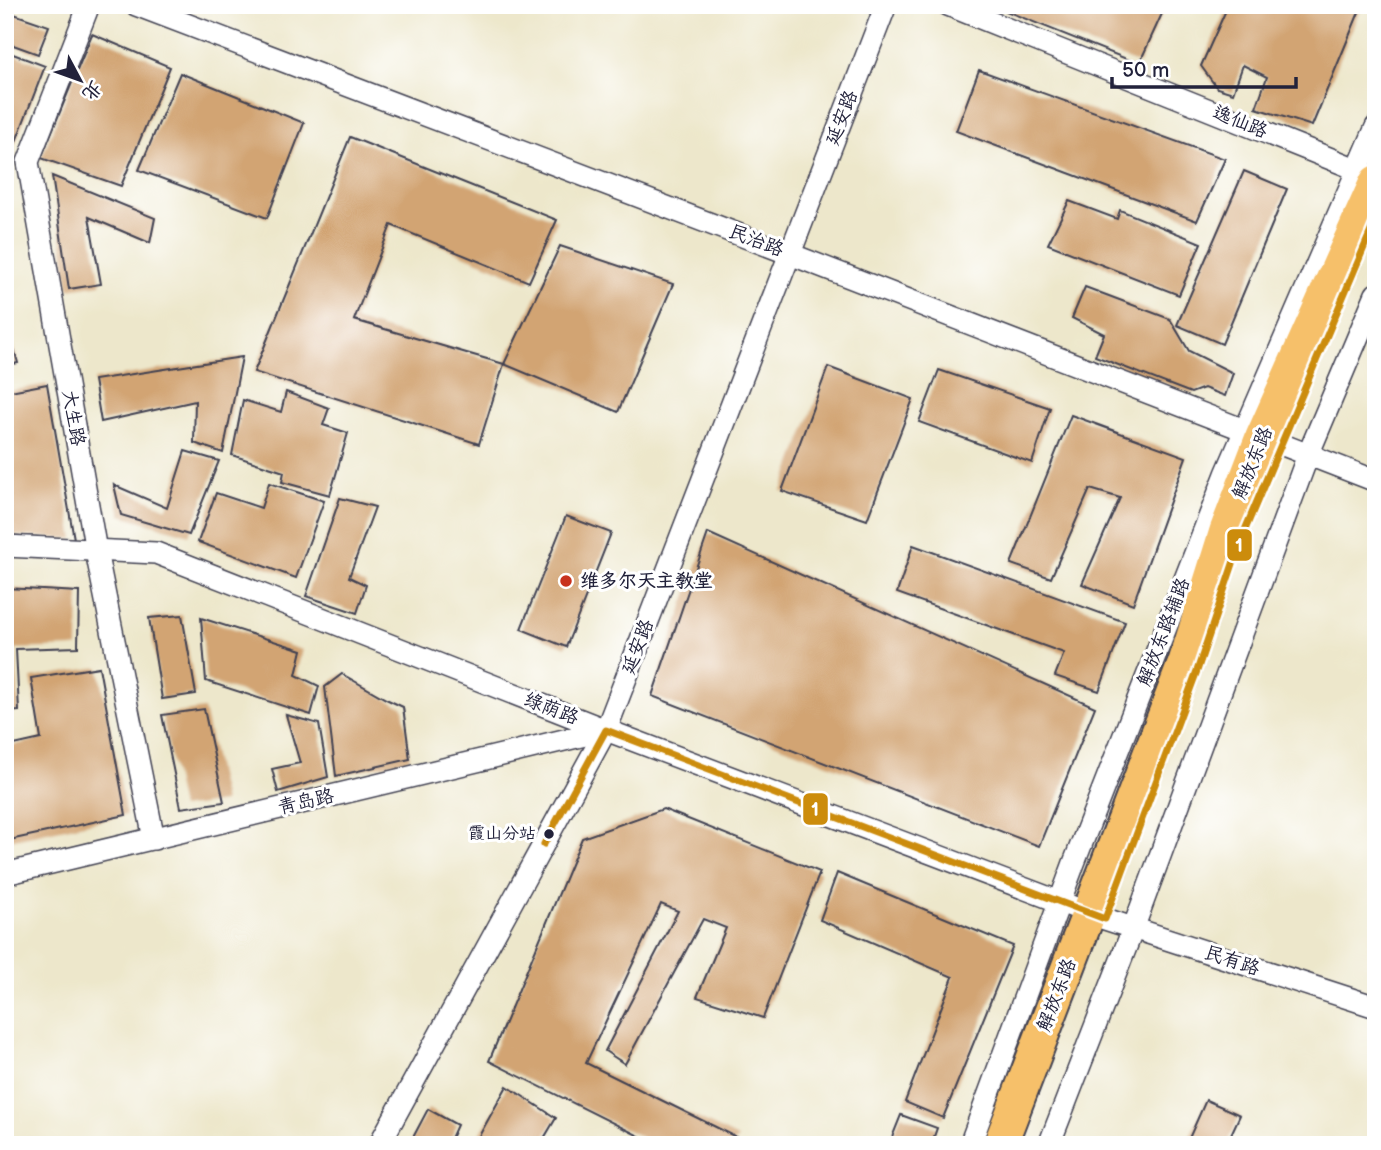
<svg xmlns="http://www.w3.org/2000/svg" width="1381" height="1150" font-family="'Balsamiq Sans','LXGW WenKai TC',sans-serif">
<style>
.building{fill:#d2a473}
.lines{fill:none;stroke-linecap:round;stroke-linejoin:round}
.street-casing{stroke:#404051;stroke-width:24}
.primary-casing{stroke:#404051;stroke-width:37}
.street{stroke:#fff;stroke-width:21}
.primary{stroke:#f6c06b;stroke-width:33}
.bus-1-casing{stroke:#fff;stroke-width:12}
.bus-1{stroke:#cc8c0c;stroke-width:7}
.poi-dot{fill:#c8321e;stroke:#fff;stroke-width:2.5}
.bus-dot{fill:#22223b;stroke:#fff;stroke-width:2.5}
.labels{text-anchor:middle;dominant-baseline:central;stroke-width:6;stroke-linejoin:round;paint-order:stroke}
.bus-label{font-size:17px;fill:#22223b;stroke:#fff;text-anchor:end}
.street-label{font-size:19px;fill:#22223b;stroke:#fff}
.poi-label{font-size:19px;font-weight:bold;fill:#22223b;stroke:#fff;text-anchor:start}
.line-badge{stroke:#fff;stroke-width:2.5}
.badge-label{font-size:19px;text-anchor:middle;font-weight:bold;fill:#fff}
</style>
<rect width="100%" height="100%" fill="#fff"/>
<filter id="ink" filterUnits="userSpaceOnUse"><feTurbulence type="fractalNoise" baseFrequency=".0143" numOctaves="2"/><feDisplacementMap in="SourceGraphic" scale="14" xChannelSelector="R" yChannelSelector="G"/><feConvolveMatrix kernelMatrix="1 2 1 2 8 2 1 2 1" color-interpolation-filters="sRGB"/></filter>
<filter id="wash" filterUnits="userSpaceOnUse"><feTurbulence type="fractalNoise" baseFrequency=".00686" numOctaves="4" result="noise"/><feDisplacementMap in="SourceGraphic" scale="28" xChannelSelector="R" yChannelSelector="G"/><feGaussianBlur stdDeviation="1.57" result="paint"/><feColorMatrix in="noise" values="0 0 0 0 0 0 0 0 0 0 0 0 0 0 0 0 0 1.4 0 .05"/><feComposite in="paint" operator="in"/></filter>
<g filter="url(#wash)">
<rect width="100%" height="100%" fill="#ede7cb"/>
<g id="blocks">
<g class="building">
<polygon points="1009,5 1166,5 1139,64 1006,11"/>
<polygon points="1235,5 1362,5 1312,126 1256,108 1267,77 1243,65 1233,93 1217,88 1201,66 1226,10"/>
<polygon points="5,11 49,26 38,54 5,42"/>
<polygon points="92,34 170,67 121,186 41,158"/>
<polygon points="5,51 45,66 8,162 5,161"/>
<polygon points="979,70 1225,159 1197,221 956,131"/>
<polygon points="180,73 304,123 267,218 139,170"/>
<polygon points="350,137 557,220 529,282 391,225 354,320 504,364 479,444 254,372"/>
<polygon points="1244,171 1287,189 1222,344 1177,325"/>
<polygon points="52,176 155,218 150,243 89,217 101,284 69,289"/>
<polygon points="1069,201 1117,219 1120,210 1201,243 1179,295 1048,244"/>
<polygon points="560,246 673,284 618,412 504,364"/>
<polygon points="1085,287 1170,319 1189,351 1233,373 1225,396 1204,388 1191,393 1095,356 1104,334 1072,318"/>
<polygon points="5,317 18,363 5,366"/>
<polygon points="242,357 223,453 194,443 195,401 101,422 94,380"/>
<polygon points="828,367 913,399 867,520 782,491"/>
<polygon points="939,370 1050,408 1032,463 919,422"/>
<polygon points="47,384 74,539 5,535 5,496 10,496 5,468 5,392"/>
<polygon points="286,392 329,408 323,425 348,433 330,495 282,482 284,472 232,455 243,400 281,412"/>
<polygon points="1071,415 1186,457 1133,604 1082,584 1120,498 1090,489 1051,578 1011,564"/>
<polygon points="185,451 219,461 189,535 121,515 114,485 167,508"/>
<polygon points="269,483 324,501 296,578 198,542 216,493 261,508"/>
<polygon points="340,498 375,507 349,577 366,585 357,613 306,596"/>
<polygon points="566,516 611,533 566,647 521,629"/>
<polygon points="708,533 1095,707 1039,846 652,696"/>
<polygon points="913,545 1125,622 1099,691 1055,676 1064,653 897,593"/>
<polygon points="5,588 79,592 78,647 16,649 19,711 5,712"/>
<polygon points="182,615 196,694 162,699 149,618"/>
<polygon points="201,618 302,650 296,675 319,686 311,715 206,681"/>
<polygon points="99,667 126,815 5,841 5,747 41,739 31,678"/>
<polygon points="342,674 386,699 403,707 410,759 336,776 325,687"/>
<polygon points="204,709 224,802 181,808 162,715"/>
<polygon points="286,715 319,724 328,777 278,792 272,769 300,763"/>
<polygon points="663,809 820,872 763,1018 697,997 726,928 703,919 625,1064 605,1051 678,911 661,904 586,1063 738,1138 733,1145 657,1145 489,1061 582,838"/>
<polygon points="837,873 1013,946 943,1118 905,1102 953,977 820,920"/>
<polygon points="507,1086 556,1118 540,1145 474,1145"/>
<polygon points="1206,1100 1240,1115 1227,1143 1231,1145 1186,1145"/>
<polygon points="428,1109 457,1125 448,1145 409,1145"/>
<polygon points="901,1115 937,1128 931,1145 889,1145"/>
</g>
</g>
</g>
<g filter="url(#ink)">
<use href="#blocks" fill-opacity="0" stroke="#404051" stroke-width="2"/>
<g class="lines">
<defs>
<g id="street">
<polyline points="89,5 28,162 96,551 154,839"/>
<polyline points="136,5 790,254 1376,481"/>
<polyline points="948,5 1371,175"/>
<polyline points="5,546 156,553 606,730 1105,919 1376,1007"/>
<polyline points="5,874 606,730"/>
<polyline points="379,1145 606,730 886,5"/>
<polyline points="970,1145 1074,863 1226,474 1376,127"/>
<polyline points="1049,1145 1133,929 1308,455 1376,294"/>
</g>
<polyline id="primary" points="1000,1145 1185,662 1226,531 1262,437 1376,182"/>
</defs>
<use href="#street" class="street-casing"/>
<use href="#primary" class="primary-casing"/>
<use href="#street" class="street"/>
<use href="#primary" class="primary"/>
<defs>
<polyline id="bus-1" points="544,844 606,730 1105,919 1198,668 1242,537 1376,219"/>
</defs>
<use href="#bus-1" class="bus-1-casing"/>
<use href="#bus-1" class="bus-1"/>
</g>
</g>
<circle class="poi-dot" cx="566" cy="581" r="7"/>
<circle class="bus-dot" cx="549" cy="834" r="6"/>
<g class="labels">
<g class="bus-label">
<text x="536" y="834">霞山分站</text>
</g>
<g class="street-label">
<text transform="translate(842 118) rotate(-69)">延安路</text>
<text transform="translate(1240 122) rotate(22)">逸仙路</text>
<text transform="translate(756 241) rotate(21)">民治路</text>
<text transform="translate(73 418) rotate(80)">大生路</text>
<text transform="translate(1253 463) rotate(-68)">解放东路</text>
<text transform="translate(1164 632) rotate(-69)">解放东路辅路</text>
<text transform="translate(638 647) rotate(-69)">延安路</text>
<text transform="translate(551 709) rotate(21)">绿荫路</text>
<text transform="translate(306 802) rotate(-13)">青岛路</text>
<text transform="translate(1232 961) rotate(18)">民有路</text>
<text transform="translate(1057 995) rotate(-69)">解放东路</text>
</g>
<g class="poi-label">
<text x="580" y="581">维多尔天主教堂</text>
</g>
</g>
<g class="line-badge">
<rect x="1226" y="528" width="27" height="34" rx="7" fill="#cc8c0c"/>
<rect x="802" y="792" width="27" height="34" rx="7" fill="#cc8c0c"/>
</g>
<g class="badge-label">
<text x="1239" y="552">1</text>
<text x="815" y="816">1</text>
</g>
<rect width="1381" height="1150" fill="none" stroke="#fff" stroke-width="28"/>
<g transform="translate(80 80) rotate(131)" stroke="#ffffff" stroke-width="5" paint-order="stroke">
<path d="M0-5L12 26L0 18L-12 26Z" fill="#22223b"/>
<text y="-10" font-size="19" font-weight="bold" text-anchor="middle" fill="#22223b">北</text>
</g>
<path d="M1112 77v10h184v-10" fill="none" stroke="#22223b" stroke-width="3.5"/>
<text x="1122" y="77" font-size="21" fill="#22223b" stroke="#ffffff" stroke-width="5" paint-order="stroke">50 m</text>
</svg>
